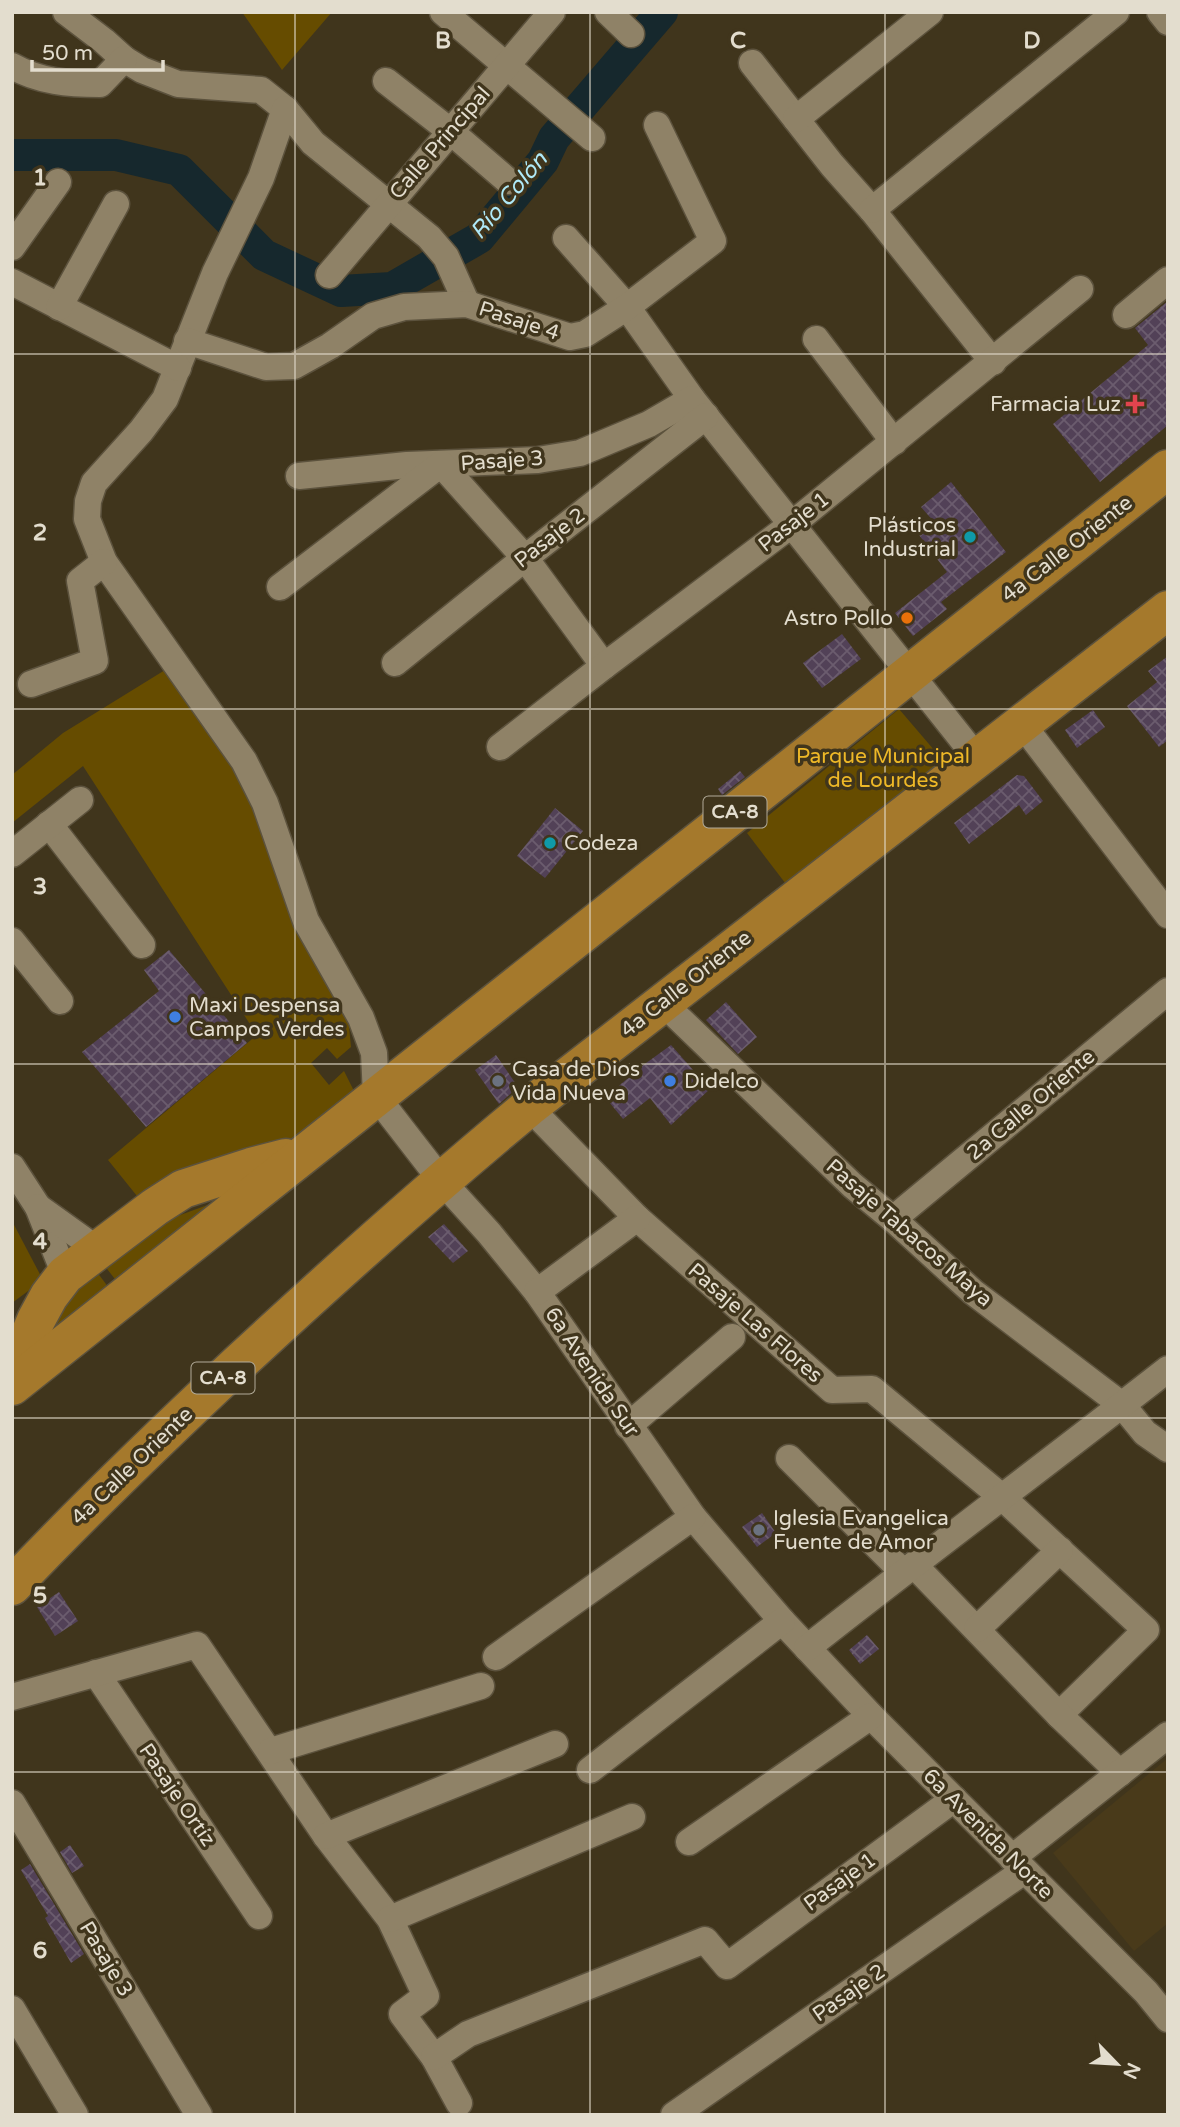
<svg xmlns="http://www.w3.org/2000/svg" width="1180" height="2127" font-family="'Varela Round',sans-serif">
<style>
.built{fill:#493a1a}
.green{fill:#664c00}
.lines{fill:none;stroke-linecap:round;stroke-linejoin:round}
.river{stroke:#16282d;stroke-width:32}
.building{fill:url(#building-cross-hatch)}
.minor-casing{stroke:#5c523d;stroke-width:29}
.highway-casing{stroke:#5c523d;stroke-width:41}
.minor{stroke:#8f8267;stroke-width:26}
.highway{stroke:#a5792c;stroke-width:38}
.grid{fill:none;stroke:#e3ddce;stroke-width:2;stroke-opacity:0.55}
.health-dot{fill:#e0444e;stroke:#40351c;stroke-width:2.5}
.culture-dot{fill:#0f9aa8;stroke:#40351c;stroke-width:2.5}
.food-dot{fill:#e8710a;stroke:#40351c;stroke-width:2.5}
.shop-dot{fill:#3f7fe0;stroke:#40351c;stroke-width:2.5}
.worship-dot{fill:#6b7280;stroke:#40351c;stroke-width:2.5}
.labels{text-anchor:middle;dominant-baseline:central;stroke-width:7;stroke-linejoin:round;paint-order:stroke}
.shield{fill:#40351c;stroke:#b2ab99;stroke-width:2}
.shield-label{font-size:19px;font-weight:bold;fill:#e3ddce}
.street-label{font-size:21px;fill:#e3ddce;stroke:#40351c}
.poi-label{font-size:21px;fill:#e3ddce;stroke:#40351c;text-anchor:start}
.park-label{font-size:21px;fill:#eeb827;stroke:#40351c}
.water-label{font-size:23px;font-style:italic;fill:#afe9f8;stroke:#40351c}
.grid-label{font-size:23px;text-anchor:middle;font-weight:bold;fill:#e3ddce;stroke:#40351c;stroke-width:7;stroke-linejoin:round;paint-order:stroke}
</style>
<defs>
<pattern id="building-cross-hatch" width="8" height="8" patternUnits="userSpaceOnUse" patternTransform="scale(1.75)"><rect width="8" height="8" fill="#524157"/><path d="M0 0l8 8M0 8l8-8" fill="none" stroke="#6b5c6e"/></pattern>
</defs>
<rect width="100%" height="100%" fill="#40351c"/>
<polygon class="built" points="1168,1758 1168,1923 1134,1951 1053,1853"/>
<g class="green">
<polygon points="242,12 332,12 282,70"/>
<polygon points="165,670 234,771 255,808 348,1017 351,1047 337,1059 327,1048 311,1063 329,1085 344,1071 354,1091 297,1138 137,1196 108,1160 257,1035 83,766 12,823 12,775 63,733"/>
<polygon points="899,709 946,764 789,888 747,833"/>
<polygon points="232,1196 125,1292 104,1265 153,1225"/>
<polygon points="12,1221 43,1280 12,1303"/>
<polygon points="97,1272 117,1299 38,1347 62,1303"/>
</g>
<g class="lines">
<polyline class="river" points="12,155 116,155 179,170 264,255 341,291 392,288 479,238 543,161 554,138 662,12"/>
</g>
<g class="building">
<polygon points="1168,301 1168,425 1100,482 1053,424 1148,345 1135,328"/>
<polygon points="951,482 1006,552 941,602 947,609 913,636 895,613 947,572 919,535 935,523 921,507"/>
<polygon points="842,634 861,659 822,688 803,663"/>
<polygon points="1168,656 1168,740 1159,747 1127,706 1157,682 1148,671"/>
<polygon points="1093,710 1105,727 1077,748 1065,730"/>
<polygon points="740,771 745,777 722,795 718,789"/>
<polygon points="1017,775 1024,776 1043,801 1026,815 1019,805 969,844 954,823"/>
<polygon points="555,808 583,831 545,878 517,856"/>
<polygon points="169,950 247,1043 146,1127 82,1052 159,991 144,970"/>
<polygon points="726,1002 757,1037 738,1054 706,1020"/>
<polygon points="671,1045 710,1089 671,1125 650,1098 623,1119 605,1097 632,1075 631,1074"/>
<polygon points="496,1055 518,1087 499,1104 475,1070"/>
<polygon points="444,1224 468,1251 453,1263 428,1237"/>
<polygon points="762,1513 776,1533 757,1547 742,1527"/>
<polygon points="59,1592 78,1621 55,1636 37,1607"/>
<polygon points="867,1635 879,1649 860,1664 849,1650"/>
<polygon points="70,1845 84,1866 72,1873 60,1852"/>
<polygon points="30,1864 84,1954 71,1963 45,1918 48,1916 21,1870"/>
</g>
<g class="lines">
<defs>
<g id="minor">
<polyline points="66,12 104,41 124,59 142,70 178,84 261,90 285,109 313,143 429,237 446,257 467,304"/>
<polyline points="443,12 592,138"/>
<polyline points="608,12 631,34"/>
<polyline points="1160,12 1168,22"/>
<polyline points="752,63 832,165 872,210 993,362"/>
<path d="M12 66C40 82 69 84 100 84L124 59"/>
<polyline points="386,81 450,131 508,181"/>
<polyline points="285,109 261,178 215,273 165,399 141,431 94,483 88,501 87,519 104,562 244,761 265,803 306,921 361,1018 374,1053 376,1096 441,1180 489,1233 537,1292 693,1517 782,1621 871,1716 1146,1992 1168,2019"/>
<polyline points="796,119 930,12"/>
<polyline points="872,210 1116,12"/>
<polyline points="566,238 627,307 692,399 977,758"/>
<polyline points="12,247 58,182"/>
<polyline points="329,275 552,12"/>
<polyline points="12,282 178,368"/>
<polyline points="59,307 116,204"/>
<polyline points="1126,315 1168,280"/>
<polyline points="816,339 894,442"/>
<polyline points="187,341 266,367 294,366 330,346 373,316 404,307 467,304 570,337 585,334 627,307 713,241 657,125"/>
<polyline points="299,476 407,465 538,460 580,453 649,424 692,399"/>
<polyline points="280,587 441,464 525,558 604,666"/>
<polyline points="395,663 525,558 706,416"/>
<polyline points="31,684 95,661 80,581 104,562"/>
<polyline points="1022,724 1168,915"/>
<polyline points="500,747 604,666 791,525 1080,289"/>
<polyline points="49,824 142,945"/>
<polyline points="12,854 80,800"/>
<polyline points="12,941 60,1001"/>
<polyline points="663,1003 852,1185 893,1219 973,1292 1122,1405 1145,1433 1168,1449"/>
<polyline points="529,1107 637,1218 832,1390 872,1389 1003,1498 1146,1630 1059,1715"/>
<polyline points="12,1167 38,1207 65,1275"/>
<polyline points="38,1207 98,1250"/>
<polyline points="893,1219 1168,991"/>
<polyline points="537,1292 637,1218"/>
<polyline points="628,1426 732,1337"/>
<polyline points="789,1458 903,1572"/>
<polyline points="914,1565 1059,1715 1120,1773"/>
<polyline points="977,1629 1060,1550"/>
<path d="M807 1648C926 1554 1048 1463 1168 1369"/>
<polyline points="496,1657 693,1517"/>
<polyline points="96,1673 259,1916"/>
<polyline points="12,1697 197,1645 326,1836 390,1919 426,1996 402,2014 434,2057 459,2103"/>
<polyline points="271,1751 481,1686"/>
<polyline points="590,1770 782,1621"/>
<polyline points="12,1803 199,2115"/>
<polyline points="326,1836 555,1744"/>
<polyline points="689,1842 871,1716"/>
<polyline points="1012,1858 1168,1735"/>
<polyline points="390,1919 632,1817"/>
<polyline points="12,2009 75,2115"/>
<polyline points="434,2057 468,2034 705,1940 727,1966 954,1799"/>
<polyline points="674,2115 1024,1871"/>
</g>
<g id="highway">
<polyline points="12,1377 36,1320 49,1296 65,1275 155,1207 183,1189 251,1167 286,1158"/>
<polyline points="12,1386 1168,469"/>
<path d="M12 1586C85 1509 162 1435 239 1363 334 1275 430 1189 529 1107L1168 610"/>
</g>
</defs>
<use href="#minor" class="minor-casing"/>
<use href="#highway" class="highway-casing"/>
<use href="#minor" class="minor"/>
<use href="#highway" class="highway"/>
</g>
<path class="grid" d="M295 12V2115M590 12V2115M885 12V2115M12 354H1168M12 709H1168M12 1064H1168M12 1418H1168M12 1772H1168"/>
<path class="health-dot" d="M1131.5 393.5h7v7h7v7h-7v7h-7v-7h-7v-7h7z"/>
<g class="culture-dot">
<circle cx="970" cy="537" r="7"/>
<circle cx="550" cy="843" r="7"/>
</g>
<circle class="food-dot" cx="907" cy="618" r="7"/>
<g class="shop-dot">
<circle cx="175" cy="1017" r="7"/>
<circle cx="670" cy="1081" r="7"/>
</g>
<g class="worship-dot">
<circle cx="498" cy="1081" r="7"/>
<circle cx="759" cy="1530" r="7"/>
</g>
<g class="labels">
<g class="shield">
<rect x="703.5" y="796.5" width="63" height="31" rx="5"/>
<rect x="191.5" y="1362.5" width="63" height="31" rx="5"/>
</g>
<g class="shield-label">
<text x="735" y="812">CA-8</text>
<text x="223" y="1378">CA-8</text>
</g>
<g class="street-label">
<text transform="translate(440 143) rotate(-49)">Calle Principal</text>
<text transform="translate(519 321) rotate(18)">Pasaje 4</text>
<text transform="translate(502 461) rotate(-4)">Pasaje 3</text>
<text transform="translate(794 522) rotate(-38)">Pasaje 1</text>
<text transform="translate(550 538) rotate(-38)">Pasaje 2</text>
<text transform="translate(1067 549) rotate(-38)">4a Calle Oriente</text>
<text transform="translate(686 984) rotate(-38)">4a Calle Oriente</text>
<text transform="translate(1031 1105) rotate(-40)">2a Calle Oriente</text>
<text transform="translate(909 1233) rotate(41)">Pasaje Tabacos Maya</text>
<text transform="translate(755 1323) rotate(41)">Pasaje Las Flores</text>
<text transform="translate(592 1372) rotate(56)">6a Avenida Sur</text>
<text transform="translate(132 1466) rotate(-44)">4a Calle Oriente</text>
<text transform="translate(177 1795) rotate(56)">Pasaje Ortíz</text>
<text transform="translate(988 1834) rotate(45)">6a Avenida Norte</text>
<text transform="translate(840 1882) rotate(-36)">Pasaje 1</text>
<text transform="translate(106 1959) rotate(59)">Pasaje 3</text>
<text transform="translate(849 1993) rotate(-35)">Pasaje 2</text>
</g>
<g class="poi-label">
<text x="1121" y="404" text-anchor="end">Farmacia Luz</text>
<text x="956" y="525" text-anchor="end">Plásticos<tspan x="956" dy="24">Industrial</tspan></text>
<text x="893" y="618" text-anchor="end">Astro Pollo</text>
<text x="564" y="843">Codeza</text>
<text x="189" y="1005">Maxi Despensa<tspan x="189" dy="24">Campos Verdes</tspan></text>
<text x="512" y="1069">Casa de Dios<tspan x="512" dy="24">Vida Nueva</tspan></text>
<text x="684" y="1081">Didelco</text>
<text x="773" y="1518">Iglesia Evangelica<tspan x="773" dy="24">Fuente de Amor</tspan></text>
</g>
<g class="park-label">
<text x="883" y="756">Parque Municipal<tspan x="883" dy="24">de Lourdes</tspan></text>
</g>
<g class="water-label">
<text transform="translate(509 196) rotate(-50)">Río Colón</text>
</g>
</g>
<g class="grid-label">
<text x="443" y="48">B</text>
<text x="738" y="48">C</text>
<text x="1032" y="48">D</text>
<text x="40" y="185">1</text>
<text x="40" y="540">2</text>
<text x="40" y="894">3</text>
<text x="40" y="1249">4</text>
<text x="40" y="1603">5</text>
<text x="40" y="1958">6</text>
</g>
<rect width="1180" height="2127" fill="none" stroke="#e3ddce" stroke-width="28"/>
<g transform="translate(1117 2064) rotate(115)" stroke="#40351c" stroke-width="5" paint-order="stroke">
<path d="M0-5L12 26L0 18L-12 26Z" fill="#e3ddce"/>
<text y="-10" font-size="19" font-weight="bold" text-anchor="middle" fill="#e3ddce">N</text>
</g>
<path d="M32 60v10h131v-10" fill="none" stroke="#e3ddce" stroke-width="3.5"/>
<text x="42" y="60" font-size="21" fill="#e3ddce" stroke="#40351c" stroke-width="5" paint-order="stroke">50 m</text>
</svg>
